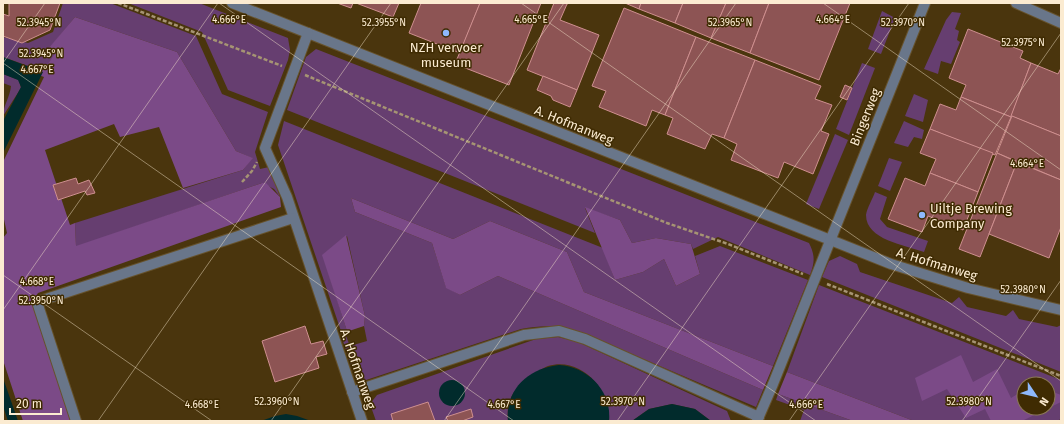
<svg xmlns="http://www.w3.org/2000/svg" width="1064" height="424" font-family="'Fira Sans',sans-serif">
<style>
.green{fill:#663e70;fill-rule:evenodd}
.forest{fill:#7b4a87}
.water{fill:#012b2c}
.building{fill:#8d5454;stroke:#ce8f8f}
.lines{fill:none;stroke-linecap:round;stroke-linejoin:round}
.minor-casing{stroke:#66522c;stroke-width:12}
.path{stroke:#a69473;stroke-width:2.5;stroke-dasharray:4 2;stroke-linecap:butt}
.minor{stroke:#69768a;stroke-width:10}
.ticks{fill:none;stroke:#fbebd1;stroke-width:1;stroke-opacity:0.45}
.poi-dot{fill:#8eb9fc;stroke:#3f2b02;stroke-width:1.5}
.labels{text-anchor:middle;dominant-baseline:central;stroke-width:3;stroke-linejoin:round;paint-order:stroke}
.poi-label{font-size:13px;fill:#fbebd1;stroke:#3f2b02}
.street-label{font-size:13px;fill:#fbebd1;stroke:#3f2b02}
.ticks-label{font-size:10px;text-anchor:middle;fill:#fbebd1;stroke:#3f2b02;stroke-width:3;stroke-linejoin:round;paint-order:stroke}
</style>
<rect width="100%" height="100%" fill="#4a350d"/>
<g class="green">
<polygon points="63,3 110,3 196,36 222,94 268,112 255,152 260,169 269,167 280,197 274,189 262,183 76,247 75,223 243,170 252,158 236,151 177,52 75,17 49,49 57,52 45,68 34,68 3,57 3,37 28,43 53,32"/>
<polygon points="128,3 199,3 288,38 290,50 288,60 270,106 228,90 202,32"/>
<polygon points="882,11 895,18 881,54 868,49"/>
<polygon points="952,12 961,13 955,29 959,31 957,40 960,42 951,64 941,61 938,74 924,69 946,20"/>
<path d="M316 49 809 243C815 255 815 262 810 275L718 237 693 249 691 244 656 238 632 243 620 220 585 208 595 233 287 110 306 57Z"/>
<polygon points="862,63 875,68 849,135 836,129"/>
<path d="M3 74 19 80 21 88 3 116C3 106 10 97 11 86L3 83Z"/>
<polygon points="914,94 928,100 923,122 905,116"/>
<path d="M284 121 603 248 615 280 643 272 664 259 676 286 700 274 695 256 720 246 808 280 773 366 584 292 567 252 490 221 453 239 351 198 355 212 432 243 446 287 460 295 498 276 763 390 756 407 580 332C558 325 544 325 521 329L357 383 342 338 346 336 350 346 367 341 364 326 365 316 347 236 323 255 347 331V332L342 334 278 145Z"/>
<polygon points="904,121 924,130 922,139 914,137 908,147 894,143"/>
<polygon points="835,134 848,140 819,209 806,204"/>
<polygon points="889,158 902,162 890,191 878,186"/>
<path d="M875 192 887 197 880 219 887 227 928 241 924 252C905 245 866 240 866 215 867 208 873 198 875 192Z"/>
<polygon points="840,256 857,264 860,272 952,303 959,297 967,307 1006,316 1013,310 1019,319 1057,327 1061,325 1061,372 822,277 829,261"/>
<path d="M819 285 1061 380V419L1057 421H914L787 372ZM1024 384H1048V408H1024Z"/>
<path d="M558 337 578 342 727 411 731 421H711L695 409 672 404 649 409 632 421H609C611 390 581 356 548 366 542 368 535 374 530 378 513 389 506 400 508 421H376L370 404 377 395 536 339Z"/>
<polygon points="778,394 853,421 800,421 804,410 776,400"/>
</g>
<g class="forest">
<polygon points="75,17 177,52 236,151 253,158 243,170 183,188 159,127 120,137 114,124 45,150 70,225 75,223 76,246 262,183 266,183 280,197 281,207 38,293 35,298 72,421 23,421 3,360 3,238 7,233 3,215 3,162 44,77 33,73 34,68 45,68 56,52 48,49"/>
<polygon points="351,198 453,239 490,221 567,252 584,292 773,366 763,390 498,276 460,295 446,288 432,243 355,212"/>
<polygon points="585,207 620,220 632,243 656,238 691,244 700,274 676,286 664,259 643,272 615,280"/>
<polygon points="346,235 365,316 364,326 349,331 347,331 322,255"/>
<polygon points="961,355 973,382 997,369 1011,398 1024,390 1024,408 1048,408 1048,390 1061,395 1061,402 1022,421 991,421 985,409 966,418 947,389 922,401 915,378"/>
<polygon points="787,372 914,421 853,421 778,394"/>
</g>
<g class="water">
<polygon points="3,57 43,72 3,153 3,121 21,87 18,80 3,74"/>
<path d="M559 365C588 367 612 391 609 421H508C505 389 529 368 559 365Z"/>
<polygon points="3,378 18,421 8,421 3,406"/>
<circle cx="452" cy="393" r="13"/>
<polygon points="672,404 695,409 711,421 632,421 649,409"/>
<polygon points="286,414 297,416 311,421 261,421 275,416"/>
</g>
<g class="building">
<polygon points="9,3 60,3 50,30 22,43 3,36 3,14 9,16"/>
<polygon points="337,3 353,3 351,8"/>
<polygon points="356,3 399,3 393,17"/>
<polygon points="421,3 480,3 460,53 409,33"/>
<polygon points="480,3 541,3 509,85 455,64"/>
<polygon points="554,3 569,3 567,4 560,20 599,35 577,90 527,70"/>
<polygon points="625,3 641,3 639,9"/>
<polygon points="641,3 683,3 675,23 639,9"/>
<polygon points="683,3 726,3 711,38 675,23"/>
<polygon points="726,3 769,3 750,53 711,38"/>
<polygon points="769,3 850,3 819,80 750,53"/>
<polygon points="624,8 696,37 665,115 652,110 646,126 599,107 606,91 592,86"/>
<polygon points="968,29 1023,51 1020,58 1031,63 1011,117 961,97 966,85 949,78"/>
<polygon points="696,37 755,60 724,138 712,134 705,149 667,134 673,118 665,115"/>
<polygon points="755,60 821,86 815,99 832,105 821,131 829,134 813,174 784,162 778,178 731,160 737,144 724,138"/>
<polygon points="1031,63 1058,74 1061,68 1061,136 1011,116"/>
<polygon points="543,76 577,90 570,107 553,100 551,96 537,90"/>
<polygon points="845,85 852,88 847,100 840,97"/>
<polygon points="961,97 1011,117 995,155 930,129 940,104 956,110"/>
<polygon points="1012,116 1061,136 1061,180 997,153"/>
<polygon points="930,129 993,153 978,192 930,173 936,159 920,153"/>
<polygon points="997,153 1017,162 980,257 959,249"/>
<polygon points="1017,162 1061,180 1061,227 1049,258 989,234"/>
<polygon points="930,173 978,192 963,230 928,216 922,232 888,219 905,178 925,186"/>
<polygon points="76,178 78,184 89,180 95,193 87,195 85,191 58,200 53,185"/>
<polygon points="305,326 311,344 323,341 327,354 316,357 319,368 275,382 262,341"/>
<polygon points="428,402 435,421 393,421 391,414"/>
<polygon points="471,409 473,417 462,421 448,421 446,417"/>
</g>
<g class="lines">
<defs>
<g id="minor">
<polyline points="232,3 891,264 968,288 1061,310"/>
<polyline points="1016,3 1061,23"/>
<polyline points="308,33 265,148 287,197 362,421"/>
<polyline points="352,392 524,335 559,331 585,339 759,417"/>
<polyline points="76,421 37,302 293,218"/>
<polyline points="757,421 773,384 925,3"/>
</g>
</defs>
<use href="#minor" class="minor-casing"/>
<g class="path">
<polyline points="118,3 282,66"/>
<polyline points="305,75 667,223 728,244 803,274"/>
<polyline points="242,182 252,171 257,162"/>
<polyline points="827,284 1061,376"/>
</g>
<use href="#minor" class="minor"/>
</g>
<path class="ticks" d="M219 3 816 421M521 3 1061 381M823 3 1061 170M3 63 514 421M3 63 45 3M3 275 212 421M3 310 218 3M98 421 391 3M271 421 564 3M444 421 736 3M617 421 909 3M789 421 1061 33M962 421 1061 280"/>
<g class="poi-dot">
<circle cx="446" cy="33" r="4"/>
<circle cx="922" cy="215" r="4"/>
</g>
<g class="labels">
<g class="poi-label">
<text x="446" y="47">NZH vervoer<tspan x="446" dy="15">museum</tspan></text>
<text x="930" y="208" text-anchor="start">Uiltje Brewing<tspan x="930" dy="15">Company</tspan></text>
</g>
<g class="street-label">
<text transform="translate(865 117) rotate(-68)">Bingerweg</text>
<text transform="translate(574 125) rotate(22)">A. Hofmanweg</text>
<text transform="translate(937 264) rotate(17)">A. Hofmanweg</text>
<text transform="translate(358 369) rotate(71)">A. Hofmanweg</text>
</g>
</g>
<g class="ticks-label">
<text x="229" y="23">4.666°E</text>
<text x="531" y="23">4.665°E</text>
<text x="833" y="23">4.664°E</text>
<text x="39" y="26">52.3945°N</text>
<text x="384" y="26">52.3955°N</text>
<text x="730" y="26">52.3965°N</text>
<text x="903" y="26">52.3970°N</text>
<text x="1023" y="46">52.3975°N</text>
<text x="41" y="57">52.3945°N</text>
<text x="37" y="73">4.667°E</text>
<text x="1027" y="167">4.664°E</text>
<text x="37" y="285">4.668°E</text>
<text x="1023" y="293">52.3980°N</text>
<text x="41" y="304">52.3950°N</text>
<text x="277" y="405">52.3960°N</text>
<text x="623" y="405">52.3970°N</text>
<text x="969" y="405">52.3980°N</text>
<text x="202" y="408">4.668°E</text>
<text x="504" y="408">4.667°E</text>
<text x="806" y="408">4.666°E</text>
</g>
<rect width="1064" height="424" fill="none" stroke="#fbebd1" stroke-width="8"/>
<g transform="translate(1036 396) rotate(125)"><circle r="19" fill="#3f2b02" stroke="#8a7855"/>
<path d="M0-3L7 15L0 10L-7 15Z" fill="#8eb9fc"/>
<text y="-6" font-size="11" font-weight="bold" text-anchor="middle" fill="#fbebd1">N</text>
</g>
<path d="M10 408v6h51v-6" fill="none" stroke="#fbebd1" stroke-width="2"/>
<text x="16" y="408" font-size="12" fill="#fbebd1" stroke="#3f2b02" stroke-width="3" paint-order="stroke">20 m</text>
</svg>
